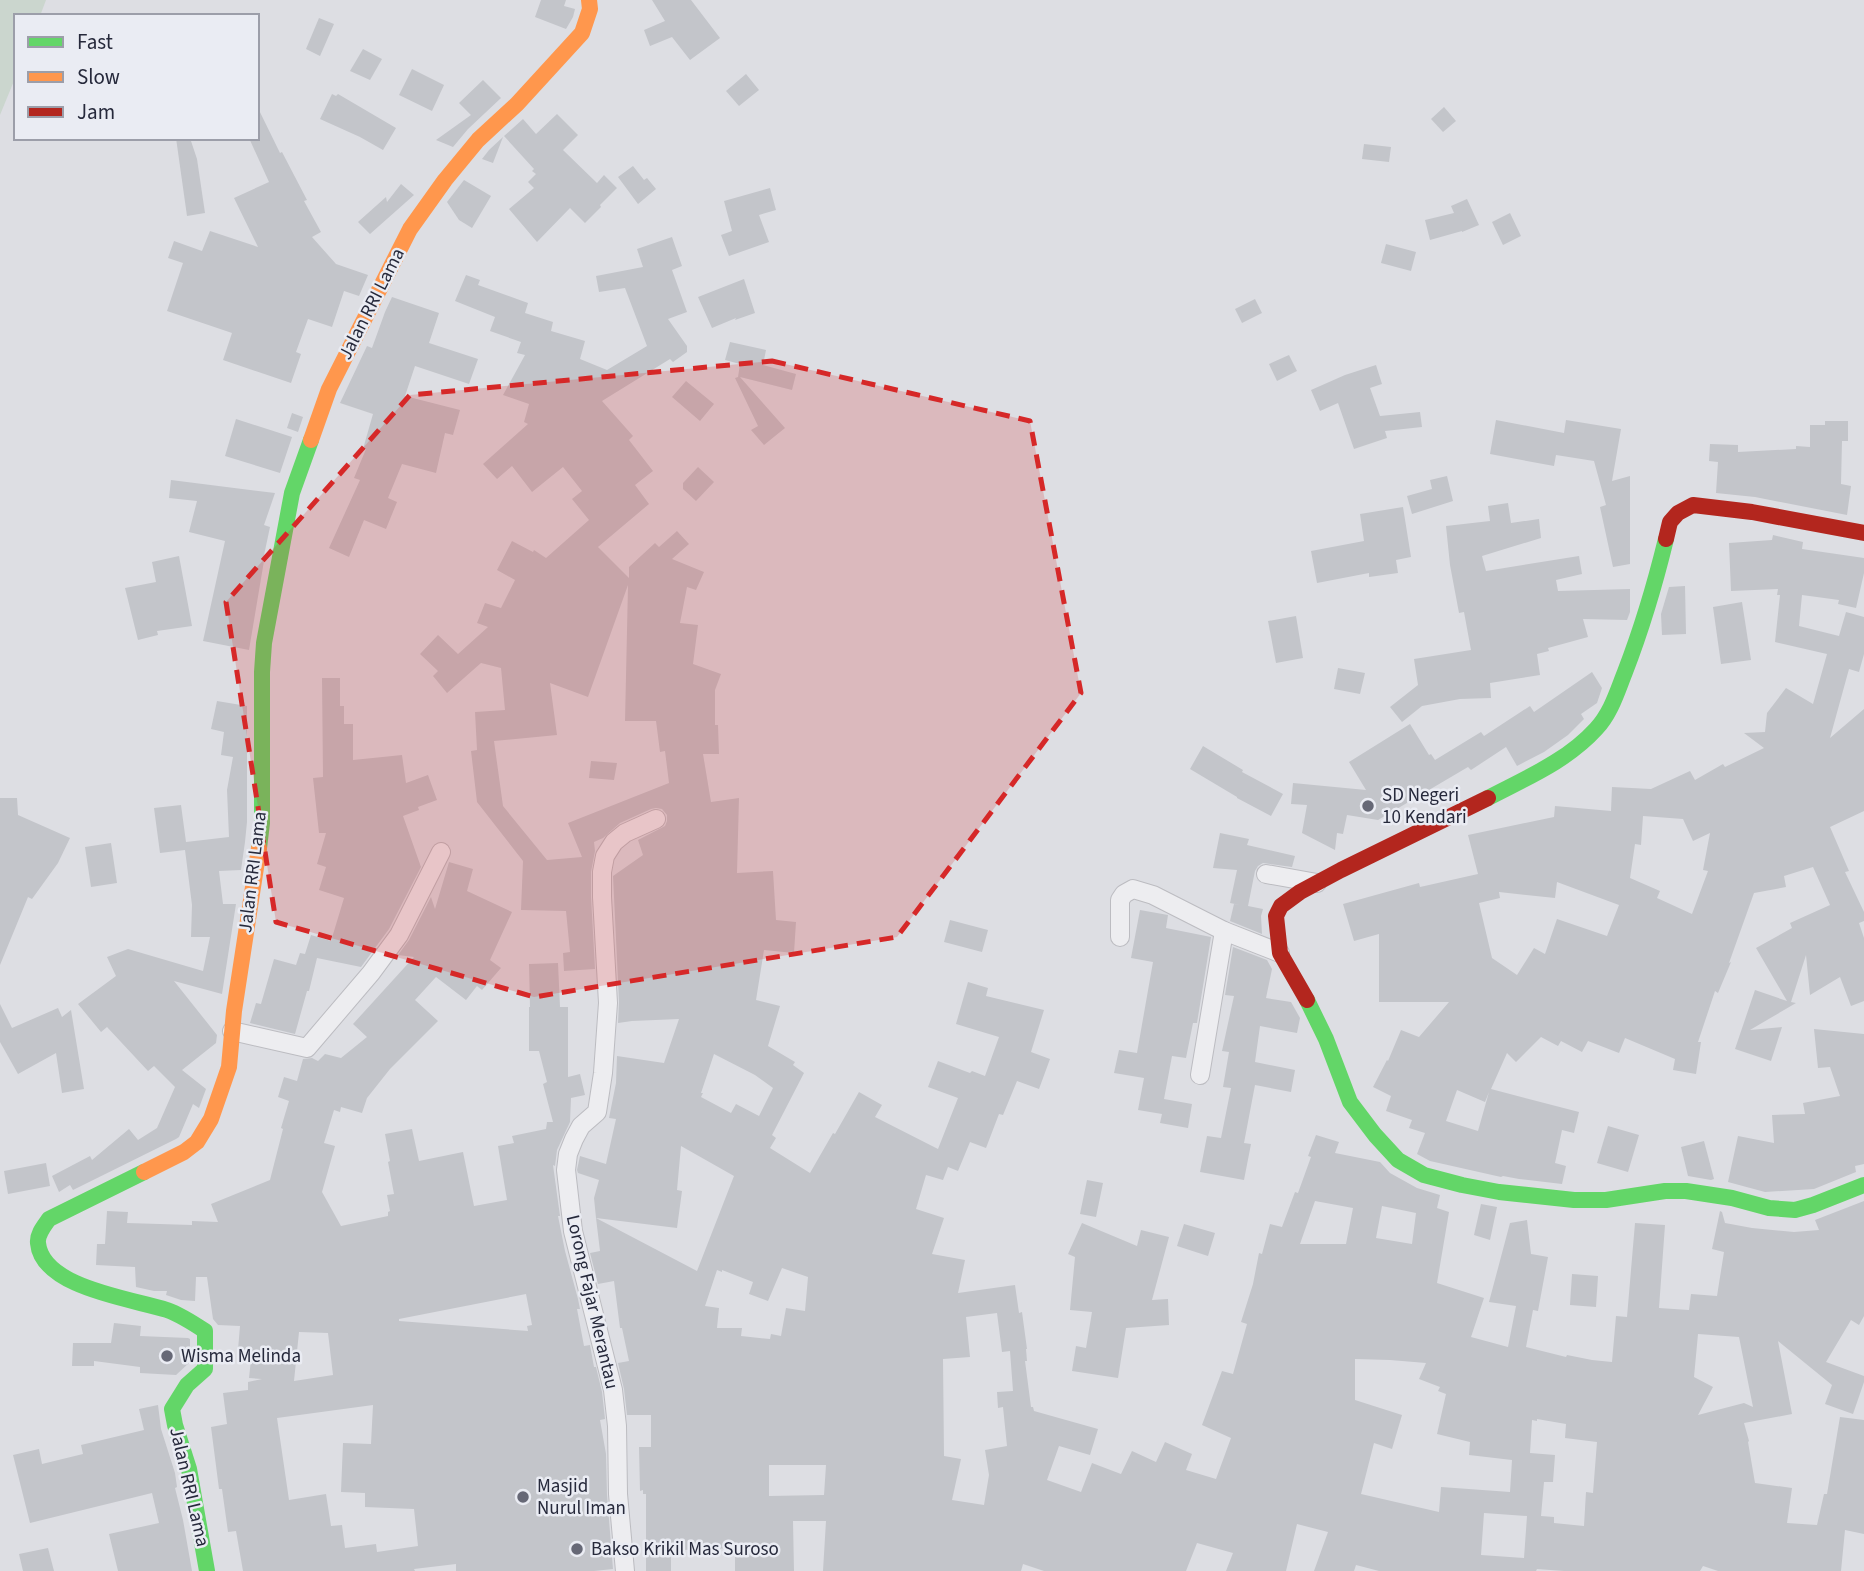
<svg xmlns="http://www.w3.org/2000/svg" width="1864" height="1571" font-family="'Source Sans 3',sans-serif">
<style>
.green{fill:#cbd6ce}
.building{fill:#c3c5ca;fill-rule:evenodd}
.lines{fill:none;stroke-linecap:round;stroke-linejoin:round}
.street-casing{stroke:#bcbcc1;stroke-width:20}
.street{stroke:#ededf0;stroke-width:18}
.fast{stroke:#63d668;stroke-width:16}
.slow{stroke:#ff974d;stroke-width:16}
.jam{stroke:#b3261e;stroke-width:16}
.marked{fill:#d62828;fill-opacity:0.2;stroke:#d62828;stroke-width:5;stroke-dasharray:14 9;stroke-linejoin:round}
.poi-dot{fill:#666876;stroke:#eaecf3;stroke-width:2.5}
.labels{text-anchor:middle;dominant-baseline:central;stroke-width:5;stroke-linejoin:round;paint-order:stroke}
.street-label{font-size:19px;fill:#26293b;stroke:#eaecf3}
.poi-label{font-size:19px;fill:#26293b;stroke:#eaecf3;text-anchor:start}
</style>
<rect width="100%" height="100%" fill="#dddee3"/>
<polygon class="green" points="0,0 46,0 40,16 16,16 16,76 0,115"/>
<g class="building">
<polygon points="541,0 566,0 564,6 575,9 573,17 566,29 535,17"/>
<polygon points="652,0 691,0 720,38 690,60 672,37 650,46 644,30 665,21"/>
<polygon points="319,18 334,24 320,56 306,49"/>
<polygon points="363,49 382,59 370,80 350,71"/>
<polygon points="412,69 444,85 432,111 399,95"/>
<polygon points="746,74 759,90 739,106 726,91"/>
<polygon points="483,80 501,98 468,129 453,147 436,140 471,115 459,103"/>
<polygon points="332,94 336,96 338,94 396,128 383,150 360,137 320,119"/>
<polygon points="257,106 280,153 282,152 307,200 304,201 321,232 312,237 336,264 368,275 359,296 344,291 332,327 308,319 296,352 301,354 291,383 223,360 232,333 167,311 183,263 168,258 174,241 202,251 210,231 258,247 234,198 269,182 249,138 257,138"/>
<polygon points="1444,107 1456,121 1443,132 1431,119"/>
<polygon points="557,114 578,135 563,150 597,183 604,175 617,188 600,205 601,207 585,223 570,208 537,242 509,209 534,188 528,182 536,174 532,171 534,169 504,136 523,119 536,134"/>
<polygon points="503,137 493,163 482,159 489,150"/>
<polygon points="176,138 190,138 197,159 205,213 187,216"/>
<polygon points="1364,144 1391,147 1389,162 1362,159"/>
<polygon points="633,166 644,180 647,178 656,189 638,204 618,177"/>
<polygon points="464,180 491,196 472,228 459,220 447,202"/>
<polygon points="401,184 414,195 370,234 358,222 386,197 387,202"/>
<polygon points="770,188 776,210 759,215 769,242 729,256 721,235 732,231 724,201"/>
<polygon points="1467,199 1479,225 1462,232 1462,231 1430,240 1425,220 1454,213 1451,206"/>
<polygon points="1510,213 1521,236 1503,245 1492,222"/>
<path d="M672 237 682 266 672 270 687 312 668 319 687 346V352L673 362 670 359 602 401 633 436 629 440 653 471 635 485 649 504 598 547 629 578V567L655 543 659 547 677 531 689 544 672 559 704 572 696 590 687 587 680 623 698 625 693 664 721 674 715 690V725H718L719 754H703L711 802 739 798 737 873 773 871 776 920 796 922 794 953 764 950 756 1000 780 1006 768 1046 795 1062 793 1065 804 1073 772 1135 776 1138 770 1148 810 1173 833 1133 835 1134 859 1092 882 1105 875 1117 938 1149 958 1098 928 1087 938 1061 970 1073 972 1071 985 1076 999 1037 956 1024 968 982 988 988 986 996 1044 1010 1031 1052 1050 1059 1039 1089 1017 1081 1003 1115 999 1114 986 1148 970 1142 958 1171 948 1167 943 1180 926 1175 916 1209 944 1218 932 1254 965 1260 958 1293 1015 1285 1019 1313 1022 1312 1027 1349H1026L1027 1361H1025L1031 1407H1033L1034 1411 1098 1429 1090 1455 1059 1446 1047 1480 1081 1492 1092 1463 1121 1474 1132 1451 1156 1462 1165 1442 1192 1454 1186 1470 1216 1479 1231 1438 1202 1425 1222 1371 1233 1374 1247 1324 1241 1322 1253 1284 1259 1253 1262 1254 1270 1224 1282 1227 1295 1192 1298 1193 1311 1157 1308 1156 1316 1135 1339 1142 1335 1153 1380 1162 1390 1173 1417 1188 1440 1195 1437 1208 1449 1212 1437 1283 1484 1298 1471 1337 1508 1347 1516 1306 1489 1302 1510 1223 1527 1220 1531 1254 1548 1257 1538 1311 1533 1310 1526 1347 1566 1357 1567 1355 1592 1360 1612 1362 1616 1316 1627 1317 1635 1223 1665 1225 1659 1308 1689 1310 1691 1294 1717 1296 1724 1252 1712 1249 1720 1211 1722 1212 1725 1223 1752 1228 1794 1232 1819 1230 1815 1220 1864 1201V1316L1859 1325 1851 1320 1826 1362 1864 1376V1382L1853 1414 1825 1404 1832 1385 1778 1341 1792 1414 1744 1423 1749 1441 1748 1442 1755 1483 1792 1488 1787 1523 1817 1525 1824 1494H1827L1840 1417 1864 1420V1534L1845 1530 1841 1571H1718L1703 1566 1700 1571H1564L1537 1569 1536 1571H1379L1356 1565 1354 1571H1314L1328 1532 1297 1524 1286 1571H1226L1233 1553 1197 1543 1186 1571H1044L1023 1564 1021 1571H823L826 1521H793L794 1571H735V1548L682 1550V1557H671V1571H646V1494H643V1490L640 1491 639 1447H651V1415H627L624 1389 618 1363 629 1361 622 1328H620L614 1281 598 1284 590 1253 600 1251 596 1218 697 1271 734 1176 681 1146 677 1190 682 1191 677 1228 596 1218 594 1198 599 1180 578 1173 577 1170 580 1156 606 1164 616 1119 609 1118 616 1083 617 1056 664 1063 679 1019 632 1021 618 1023 619 1002 613 876 643 855 638 840 665 826 667 821V815L662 809 656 808 651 809 620 823 603 838 594 842 595 851 591 872V897L595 969 564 971 563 953 570 952 566 911 521 910 523 861 477 802 471 751 477 750 475 712 505 710 501 668 481 663 447 693 433 676 438 671 420 654 438 635 458 654 488 627 477 623 485 603 501 608 515 580 497 570 512 541 533 552 534 550 546 558 589 520 572 499 582 491 563 467 532 492 512 466 497 479 483 464 528 424 524 422 529 404 503 395 525 355 517 353 521 342 490 331 495 317 455 301 466 275 480 280 478 285 528 303 525 313 553 322 551 331 585 341 580 359 607 370 647 346 625 288 599 292 596 276 643 267 637 249ZM628 585 625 721H656L660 752 665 751 669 783 568 823 582 857 547 860 503 806 494 741 557 735 550 683 588 697ZM714 1054 755 1075 773 1088 759 1116 736 1104 731 1113 701 1097 703 1093H701ZM1315 1201 1353 1208 1346 1244H1300ZM1382 1206 1416 1213 1412 1244 1376 1238ZM782 1268 808 1277 805 1311 786 1308 781 1336 771 1334 770 1339 741 1336 742 1328H717L719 1308 705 1306 717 1270 722 1272V1270L753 1282 749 1294 768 1301ZM997 1313 1002 1352 1010 1351 1013 1391 997 1392 998 1408 1003 1407 1007 1446 985 1450 989 1475 984 1505 952 1500 961 1459 944 1456 943 1359 970 1357 966 1317ZM1698 1334 1739 1337 1753 1407 1744 1403 1698 1415 1713 1387 1694 1377ZM1355 1359 1390 1360 1426 1363 1419 1379 1440 1387 1438 1391 1446 1394 1437 1434 1470 1442 1469 1455 1512 1460 1510 1492 1441 1487 1439 1512 1361 1494 1374 1443 1392 1449 1402 1415 1355 1400ZM1537 1419 1566 1424 1565 1438 1597 1442 1593 1493 1586 1492 1584 1526 1554 1523V1517L1541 1516 1544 1482H1553L1555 1455 1530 1453 1532 1420 1537 1421ZM769 1465H826L824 1495 769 1496ZM1484 1513 1527 1516 1524 1558 1481 1555Z"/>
<polygon points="1386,244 1416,252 1411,271 1381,263"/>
<polygon points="744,279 755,313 735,320 736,318 712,328 698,297"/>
<polygon points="392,297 439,313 429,343 478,359 469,384 415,366 405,396 460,410 453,435 445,433 436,473 402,464 388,498 397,502 386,529 364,520 349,557 329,548 360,480 354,478 366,449 363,449 373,414 340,403 367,346 372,348 385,312"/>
<polygon points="1255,299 1262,313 1242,323 1235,309"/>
<polygon points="730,342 766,350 763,365 796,374 792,390 740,377 785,428 764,445 751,430 758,426 735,378 738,377 740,364 725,360"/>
<polygon points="1289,355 1297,371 1277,381 1269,364"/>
<polygon points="1376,365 1382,384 1370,388 1380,416 1420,412 1422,427 1385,431 1387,438 1354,449 1338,403 1320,411 1311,390 1345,375"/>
<polygon points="686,381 714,404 700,421 672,397"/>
<polygon points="292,413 303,417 298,432 287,428"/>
<polygon points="236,419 292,437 280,473 225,456"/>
<polygon points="1496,420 1564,433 1566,420 1621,429 1612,481 1630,476 1630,564 1613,567 1600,507 1606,505 1594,461 1556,455 1554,466 1490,454"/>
<polygon points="1825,421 1848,421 1848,441 1842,441 1841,484 1851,486 1847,515 1755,497 1716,493 1718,462 1709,461 1710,444 1738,445 1738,452 1796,449 1796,446 1810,447 1810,425 1825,425"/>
<polygon points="698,467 714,482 696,501 683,489 683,483"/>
<polygon points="1447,476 1453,501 1412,514 1407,496 1432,489 1430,480"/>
<polygon points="171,480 275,493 264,525 270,527 263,560 264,561 249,650 203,641 225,541 189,532 197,501 169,498"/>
<polygon points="1508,503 1511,523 1539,519 1541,538 1482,556 1486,571 1579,556 1582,574 1556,580 1558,591 1630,589 1630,612 1627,620 1583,619 1588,637 1548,648 1549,651 1537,654 1540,675 1490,683 1491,698 1460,699 1422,706 1402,722 1390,707 1418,685 1414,659 1471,650 1464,612 1459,613 1450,565 1446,526 1490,521 1488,506"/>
<polygon points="1403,507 1411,557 1396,560 1398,573 1369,577 1369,573 1317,583 1311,551 1364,541 1360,514"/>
<path d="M1773 535 1803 542 1802 549 1864 558V573L1856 608 1838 604 1839 600 1802 595 1799 626 1839 636 1846 612 1864 617V654L1859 672 1849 669 1830 738 1864 709V811L1830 827 1849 871 1845 872 1864 912V921L1859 923 1864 938V1001L1851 1006 1840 977 1810 995 1806 955 1791 1002 1796 1003 1750 1030 1782 1027 1771 1061 1735 1049 1755 990 1787 1001 1756 948 1792 928 1790 923 1830 905 1813 867 1784 876 1786 887 1754 893 1729 963 1731 962 1718 993 1715 991 1698 1042H1701L1696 1074 1673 1070 1675 1059 1625 1038 1619 1053 1588 1041 1582 1052 1561 1041 1558 1046 1541 1037 1516 1062 1507 1053 1491 1089 1579 1112 1574 1133 1562 1130 1555 1163 1566 1166 1562 1184 1519 1179 1503 1176 1501 1177 1430 1161 1417 1154 1425 1133 1409 1128 1412 1120 1386 1111 1391 1096 1373 1087 1387 1060 1388 1061 1401 1030 1419 1037 1449 1002H1379V934L1354 941 1343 904 1419 883 1420 887 1478 874 1468 835 1554 817 1555 806 1611 811 1612 787 1651 789 1690 771 1695 780 1723 764 1725 767 1764 748 1744 733 1765 732 1767 713 1786 688 1813 704 1827 654 1775 642 1780 595H1777L1778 589 1731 591 1729 543 1772 540ZM1643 816 1683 819 1693 841 1710 833 1703 870 1708 871 1692 914 1657 898 1660 891 1630 878 1635 844 1641 845ZM1557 882 1619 905 1607 936 1557 919 1545 954 1534 948 1517 975 1492 958 1479 903 1500 898 1499 892 1555 898ZM1457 1090 1485 1102 1489 1092 1478 1131 1446 1121Z"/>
<polygon points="179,556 192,626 157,631 158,635 138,640 125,588 156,582 152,562"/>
<polygon points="1685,586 1686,634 1662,635 1661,614 1669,587"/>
<polygon points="1742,602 1751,660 1721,664 1713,607"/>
<polygon points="1296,616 1303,658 1276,663 1268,621"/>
<polygon points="1338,668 1365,673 1360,694 1334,689"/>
<polygon points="1592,672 1602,688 1597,703 1581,714 1584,719 1568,735 1544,752 1517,766 1506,747 1471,770 1468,767 1378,820 1347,815 1343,834 1337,833 1335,850 1302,833 1307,805 1291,804 1293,783 1366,790 1349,762 1410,724 1429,755 1431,754 1435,760 1481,732 1484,736 1530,706 1534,712"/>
<polygon points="322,678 340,678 340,706 344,706 344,724 353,724 353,760 402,755 406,783 428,775 437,800 418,807 419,810 403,816 421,867 389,929 361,967 317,958 309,991 307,991 295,1034 250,1023 256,1003 261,1004 274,959 296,965 300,953 305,954 311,935 331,941 344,898 319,890 326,867 317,864 326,833 319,833 313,778 323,777"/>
<polygon points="217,701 247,706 247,822 245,842 241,870 219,871 223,904 236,904 222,994 174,981 217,1035 216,1043 182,1070 206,1089 199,1108 193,1104 179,1137 176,1139 73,1190 70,1185 59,1192 52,1176 90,1156 92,1160 129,1129 138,1140 157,1128 175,1087 154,1066 148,1071 107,1027 101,1032 78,1004 116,976 107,957 128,949 203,971 210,937 191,937 192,905 185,850 160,853 154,808 181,805 186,842 229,837 227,790 233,757 221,755 224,732 211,729"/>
<polygon points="1203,746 1243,770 1242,772 1283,794 1271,816 1237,798 1237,797 1190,769"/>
<polygon points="591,761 617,763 614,780 589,778"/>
<polygon points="0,798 17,798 18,815 70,838 58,863 32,899 28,897 0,965"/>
<polygon points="1220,833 1249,839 1247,845 1295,856 1292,867 1263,863 1258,866 1255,871 1248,906 1263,909 1261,916 1262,934 1230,921 1234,904 1240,905 1230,903 1237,870 1213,868"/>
<polygon points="111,843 117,883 91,887 85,847"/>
<path d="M449 862 473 869 467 891 512 912 490 960 501 968 482 990 477 986 466 1000 436 977 415 1000 438 1021 390 1069 367 1098 362 1113 341 1107 340 1112 334 1110 324 1143 335 1146 322 1192 341 1226 388 1216V1212L390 1211 387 1195 394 1194 388 1162 390 1161 385 1134 412 1129 419 1161 463 1152 474 1206 507 1200 498 1146 514 1143 512 1136 546 1129 547 1122H553L543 1084 547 1082 539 1051H529V1007H530L529 964 558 963 560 1007H568V1077L580 1074 585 1095 571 1098 570 1122 557 1150 555 1166 553 1165 560 1216H558L565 1251 578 1299 580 1309H577L584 1346 590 1345 594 1367H596L602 1392 605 1419 600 1420 606 1454 607 1495 613 1569 594 1571H456V1564L414 1569 415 1571H243L236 1531 228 1532 222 1489H219L211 1427 227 1424 223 1393 248 1390V1382L262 1379 249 1378 252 1350H238L240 1326 218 1325 213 1319 207 1277H196L195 1301 181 1300 166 1295 167 1291H154L136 1287 135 1267 96 1265 97 1244H105L107 1211 128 1212 127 1223 192 1225V1221L218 1222 211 1204 270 1180 283 1129 281 1128 289 1101 278 1097 284 1077 297 1081 303 1059 312 1058 318 1061 325 1054 341 1058 367 1037 353 1024 414 957 398 955 409 940 431 897 435 909ZM526 1294 532 1325 527 1326 528 1331 399 1321V1319ZM299 1332 328 1333 333 1375 294 1381ZM373 1405 371 1444 343 1443 341 1492 365 1493V1507L414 1509 418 1546 377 1552 376 1544 345 1548 342 1525 331 1526 326 1494 289 1500 277 1418Z"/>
<polygon points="1140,910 1168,915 1166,928 1211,937 1197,1023 1193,1023 1186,1058 1172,1056 1164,1099 1192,1104 1188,1128 1160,1123 1162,1114 1138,1110 1144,1078 1114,1073 1119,1050 1137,1053 1153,962 1131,958"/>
<polygon points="950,920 988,930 982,952 944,942"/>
<polygon points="1233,947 1267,960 1272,969 1266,998 1291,1002 1300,1018 1297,1033 1260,1026 1255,1062 1295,1070 1291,1092 1255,1085 1244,1143 1251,1144 1244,1180 1200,1172 1207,1136 1221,1138 1231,1088 1223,1087 1229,1052 1222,1051 1234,996 1225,995"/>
<polygon points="0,1004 12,1028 58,1008 62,1017 71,1010 84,1089 62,1093 56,1053 18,1074 0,1042"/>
<polygon points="1814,1029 1864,1034 1864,1164 1855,1166 1856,1172 1814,1189 1765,1192 1728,1182 1738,1136 1774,1143 1772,1115 1805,1114 1803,1103 1840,1096 1830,1067 1818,1068"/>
<polygon points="1608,1126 1639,1135 1628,1172 1597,1163"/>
<polygon points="1704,1141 1714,1179 1711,1180 1688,1176 1681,1147"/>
<polygon points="46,1163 50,1186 8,1194 4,1171"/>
<polygon points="1087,1180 1103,1183 1096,1217 1080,1214"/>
<polygon points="1481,1204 1497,1207 1490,1240 1474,1235"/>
<polygon points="1082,1223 1137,1246 1141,1230 1169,1237 1152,1300 1168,1299 1169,1325 1126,1328 1118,1378 1072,1371 1076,1346 1086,1348 1092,1312 1070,1310 1075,1257 1068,1254"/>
<polygon points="1184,1224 1215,1233 1208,1256 1177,1246"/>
<polygon points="1572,1274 1598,1276 1596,1307 1570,1305"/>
<polygon points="114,1323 141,1326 140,1336 188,1338 190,1339 190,1362 176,1375 140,1373 140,1367 94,1361 94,1366 72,1366 73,1343 111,1343"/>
<polygon points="158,1405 161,1429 175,1473 177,1487 175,1488 183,1520 192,1571 118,1571 109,1534 159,1523 152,1493 30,1523 13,1455 39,1449 42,1464 83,1454 81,1445 144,1430 139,1409"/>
<polygon points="48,1548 54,1571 23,1571 19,1554"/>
</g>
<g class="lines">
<defs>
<g id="street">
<polyline points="1266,874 1317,883"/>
<polyline points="1120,937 1120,900 1124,894 1133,889 1153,895 1224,931 1280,953"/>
<polyline points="232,1031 307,1048 371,973 399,935 441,852"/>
<polyline points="1200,1075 1224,931"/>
<polyline points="625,1571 618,1494 617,1426 613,1390 573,1231 566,1170 568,1154 574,1139 581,1126 597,1112 603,1073 608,1003 602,897 602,872 605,856 614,842 625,833 656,819"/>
</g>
</defs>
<use href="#street" class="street-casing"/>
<use href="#street" class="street"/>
<g class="fast">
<path d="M1488 798C1526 778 1567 761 1596 729 1611 713 1617 692 1625 672 1642 628 1655 584 1666 539"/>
<polyline points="259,848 262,823 262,672 264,643 292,493 311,440"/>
<polyline points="1307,1000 1326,1039 1350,1102 1375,1135 1398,1160 1424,1175 1462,1185 1499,1192 1574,1200 1606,1200 1665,1191 1686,1191 1732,1198 1769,1208 1795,1210 1813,1205 1864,1185"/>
<path d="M144 1172 49 1219C44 1226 37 1234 38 1243 42 1288 133 1299 167 1310 181 1315 193 1323 205 1331V1369L187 1385 172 1409 175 1425 189 1469 207 1571"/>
</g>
<g class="slow">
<polyline points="311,440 329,389 410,229 445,180 478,140 517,104 582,33 590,9 589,0"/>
<polyline points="144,1172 184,1152 197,1142 211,1119 229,1067 234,1011 259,848"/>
</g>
<g class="jam">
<polyline points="1666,539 1670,522 1678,513 1693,505 1752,512 1864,533"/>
<polyline points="1307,1000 1280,953 1276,916 1281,906 1300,892 1341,870 1488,798"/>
</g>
</g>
<path class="marked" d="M772 361 1030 421 1081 693 897 937 534 997 276 922 226 602 410 395Z"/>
<g class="poi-dot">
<circle cx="1368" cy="806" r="7"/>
<circle cx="167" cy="1356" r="7"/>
<circle cx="523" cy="1497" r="7"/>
<circle cx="577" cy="1549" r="7"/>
</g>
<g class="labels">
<g class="street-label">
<text transform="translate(372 304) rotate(-63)">Jalan RRI Lama</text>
<text transform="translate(253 872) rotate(-83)">Jalan RRI Lama</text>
<text transform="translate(592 1302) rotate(77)">Lorong Fajar Merantau</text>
<text transform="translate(189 1487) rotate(77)">Jalan RRI Lama</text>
</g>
<g class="poi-label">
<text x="1382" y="795">SD Negeri<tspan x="1382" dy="22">10 Kendari</tspan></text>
<text x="181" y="1356">Wisma Melinda</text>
<text x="537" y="1486">Masjid<tspan x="537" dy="22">Nurul Iman</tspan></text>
<text x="591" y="1549">Bakso Krikil Mas Suroso</text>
</g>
</g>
<rect x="14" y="14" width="245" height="126" fill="#eaecf3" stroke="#9c9ea9" stroke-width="2"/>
<rect x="28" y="37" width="35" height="10" fill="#63d668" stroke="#9c9ea9" stroke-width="2"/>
<text x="77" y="49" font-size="21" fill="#26293b">Fast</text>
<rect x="28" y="72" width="35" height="10" fill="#ff974d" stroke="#9c9ea9" stroke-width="2"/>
<text x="77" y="84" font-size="21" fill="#26293b">Slow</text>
<rect x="28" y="107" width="35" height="10" fill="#b3261e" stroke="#9c9ea9" stroke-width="2"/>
<text x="77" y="119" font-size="21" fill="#26293b">Jam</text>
</svg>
